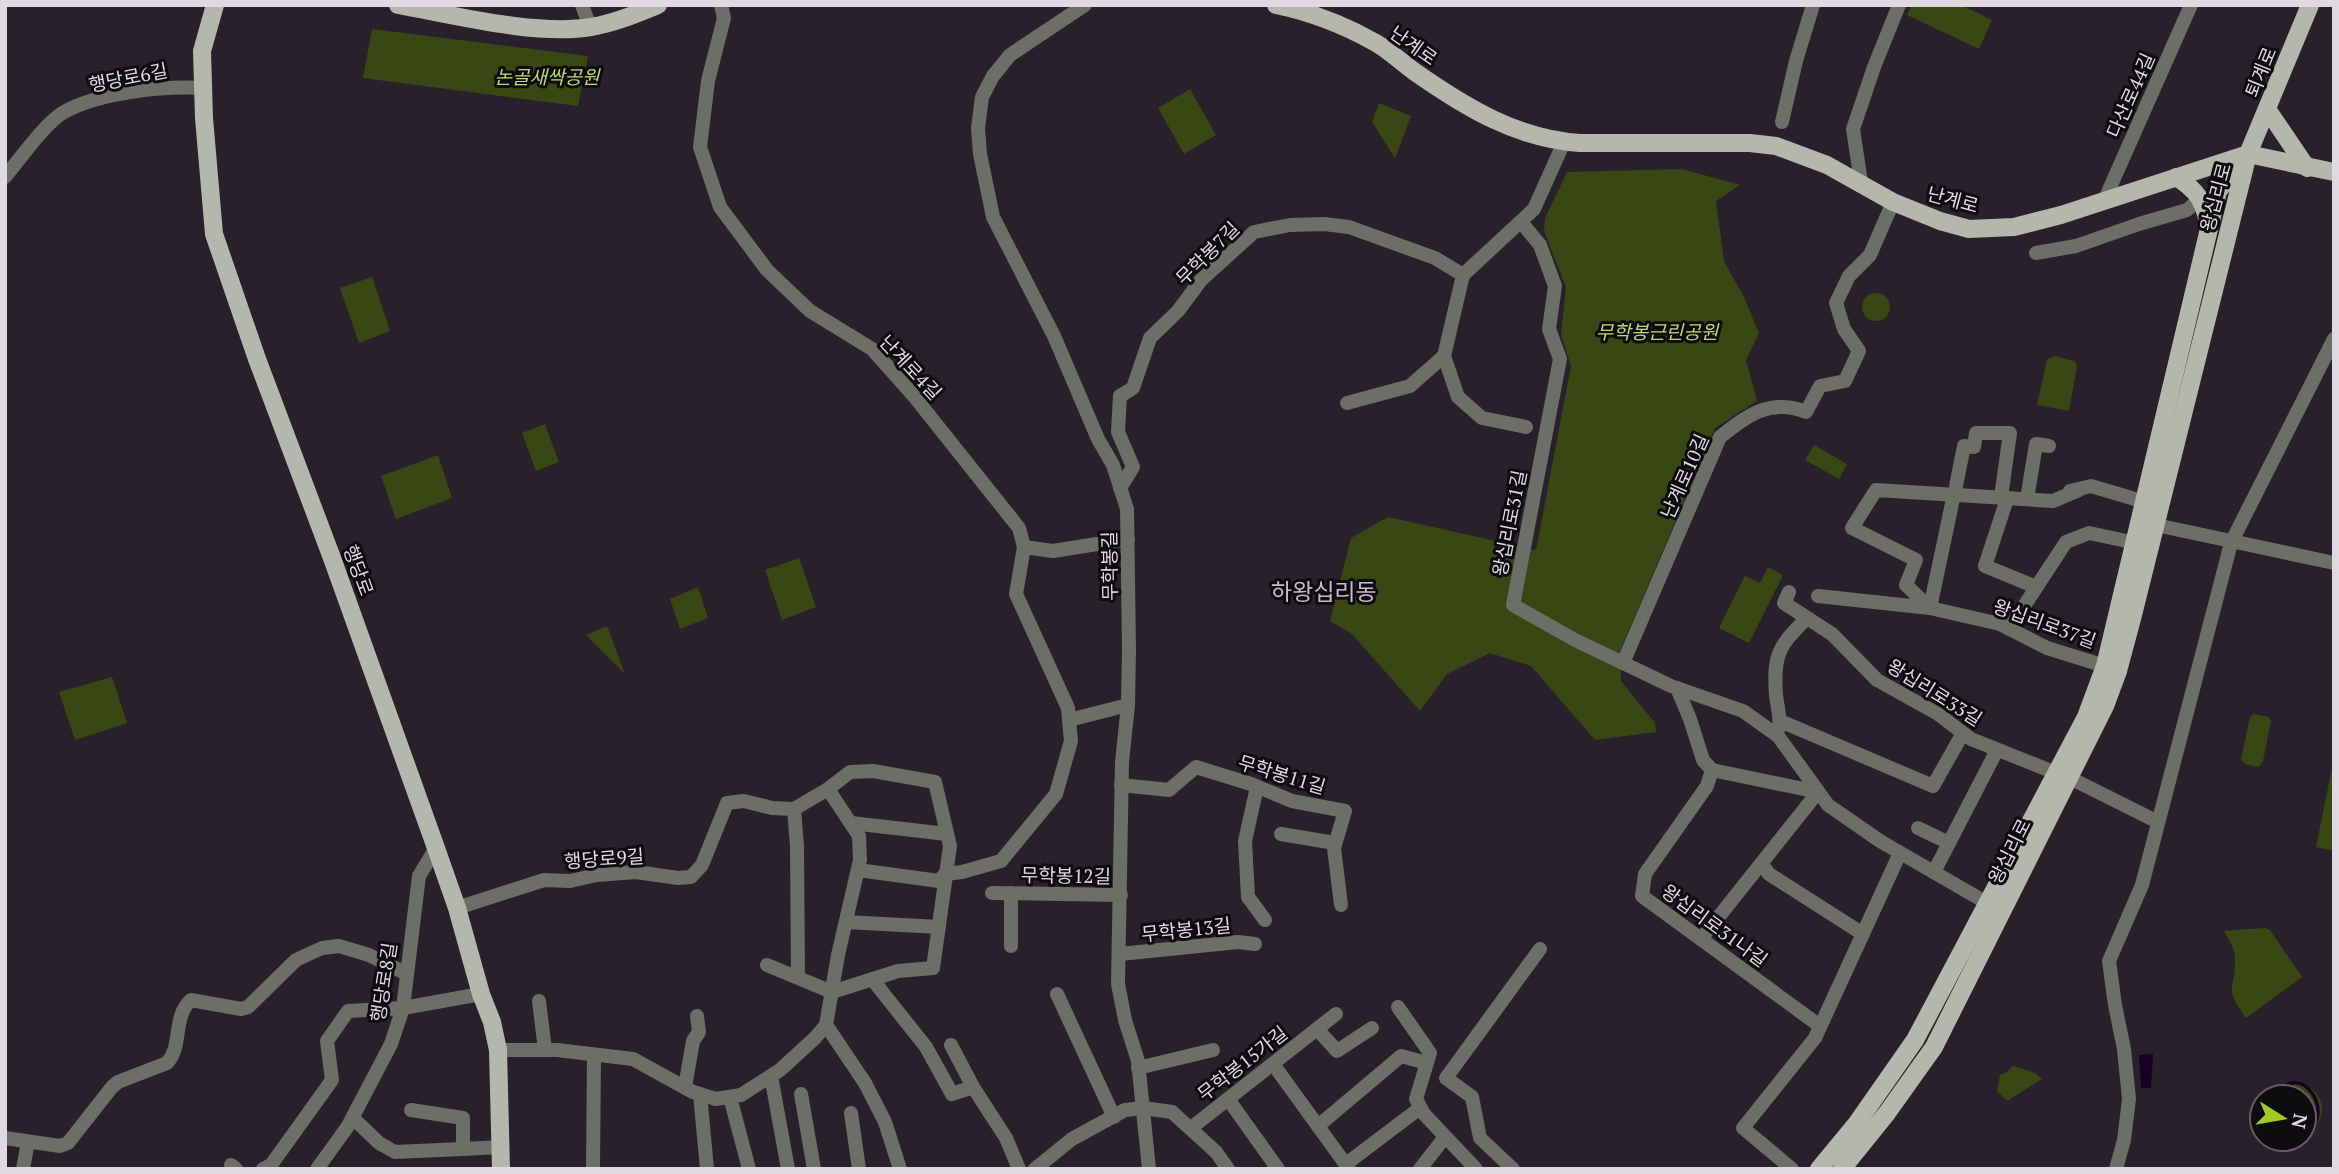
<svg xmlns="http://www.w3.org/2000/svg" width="2339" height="1174" font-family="'PT Serif','Noto Sans KR',serif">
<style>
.green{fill:#394714}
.water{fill:#190024}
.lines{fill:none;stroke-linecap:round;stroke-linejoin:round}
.stream{stroke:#190024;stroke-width:3.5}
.minor{stroke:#6c6e68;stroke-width:14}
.major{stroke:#b4b8ac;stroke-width:18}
.labels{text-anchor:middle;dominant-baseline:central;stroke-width:6;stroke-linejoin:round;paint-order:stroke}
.street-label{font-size:19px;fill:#dfdae1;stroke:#0f0c10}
.park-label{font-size:19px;font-style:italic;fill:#bdd87e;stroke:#0f0c10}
.quarter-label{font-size:23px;fill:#c5bcc9;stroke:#0f0c10}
</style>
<rect width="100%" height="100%" fill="#28212b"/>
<g class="green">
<polygon points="1912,5 1961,5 1992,20 1979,49 1907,15"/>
<polygon points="372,29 588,56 578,106 363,78"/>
<polygon points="1190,89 1216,135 1184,154 1158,108"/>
<polygon points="1379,103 1411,116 1395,158 1372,122"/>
<polygon points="1682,169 1740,185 1716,201 1724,261 1744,297 1759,333 1746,360 1757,401 1715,428 1620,651 1621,681 1655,723 1656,732 1595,740 1531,666 1490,653 1447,674 1420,711 1352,634 1330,621 1351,538 1388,517 1536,550 1571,366 1561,335 1566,287 1544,231 1545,218 1567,172"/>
<polygon points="372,277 390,331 359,343 340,288"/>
<circle cx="1876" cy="307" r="14"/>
<polygon points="2055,356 2074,361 2077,366 2069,411 2037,405 2047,359"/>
<polygon points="545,424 559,462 536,471 522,433"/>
<polygon points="1814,445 1847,464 1839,479 1805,460"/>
<polygon points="438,455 452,498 396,519 381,476"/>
<polygon points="799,558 816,607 782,620 765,570"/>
<polygon points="1768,567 1783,575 1749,643 1719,628 1745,576 1760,583"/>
<polygon points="698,587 708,618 680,629 670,599"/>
<polygon points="607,626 625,674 586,635"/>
<polygon points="112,677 127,723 75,740 59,692"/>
<polygon points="2254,714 2269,717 2271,721 2263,761 2258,767 2245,764 2241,759 2250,717"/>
<polygon points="2334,758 2334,851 2316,847"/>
<path d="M2264 928 2270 930 2302 977 2246 1018C2222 985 2236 991 2235 958 2235 948 2228 939 2224 931Z"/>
<polygon points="2013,1066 2035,1073 2042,1079 2007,1101 1997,1091 2000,1075 2007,1072"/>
<path d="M2300 1083C2326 1090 2331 1123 2304 1133V1097H2276L2284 1087Z"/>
</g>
<polygon class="water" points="2153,1054 2151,1088 2141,1088 2139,1055"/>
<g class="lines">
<path class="stream" d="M2276 1097C2300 1055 2339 1117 2304 1133"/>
<g class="minor">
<polyline points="582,5 590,27"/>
<polyline points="721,5 724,18 708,81 700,147 720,207 767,270 810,311 872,349 913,395 1019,528 1024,547 1016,594 1068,708 1069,720 1128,705"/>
<polyline points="1085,5 1010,55 993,76 982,97 978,128 980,154 993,217 1054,336 1098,439 1113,465 1127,509 1129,650 1128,705 1122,762 1118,984 1125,1020 1138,1061 1149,1169"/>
<polyline points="1782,122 1796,61 1813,5"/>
<path d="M5 177C20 159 45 123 64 112 100 92 163 86 203 88"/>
<polyline points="1861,182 1853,129 1874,67 1899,5"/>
<polyline points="2104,201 2191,5"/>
<polyline points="1521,222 1540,245 1555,286 1549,329 1560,359 1513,605 1575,640 1671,686 1743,711 1778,736 1828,805 1880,841 1987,903"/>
<polyline points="2036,253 2076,246 2139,224 2187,210 2200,199"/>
<polyline points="1463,275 1444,356 1458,397 1482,418 1526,427"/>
<polyline points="1463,275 1534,209 1564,142"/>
<polyline points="1347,403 1410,386 1444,356"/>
<polyline points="1956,486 1964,446 1974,447 1976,433 2010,433 2002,490"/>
<polyline points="1120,488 1133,467 1118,432 1120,396 1133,388 1150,338 1178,311 1201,280 1254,232 1290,225 1324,224 1349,227 1435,258 1463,275"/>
<polyline points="2070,491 2091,486 2145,502"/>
<polyline points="2028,493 2036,444 2049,446"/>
<polyline points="2007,499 1985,566 2036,587"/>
<polyline points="2156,525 2334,563"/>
<polyline points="1024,547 1053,551 1128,539"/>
<polyline points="1789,592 1784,603 1832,634 1877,680 1938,714 1971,739 2056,773"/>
<polyline points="1818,596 1930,608 2000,624 2047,648 2105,666"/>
<polyline points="1930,608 1906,585 1916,560 1852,528 1876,490 2053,501 2079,490"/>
<polyline points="1930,608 1954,494"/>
<polyline points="2009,629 2066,542 2089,533 2136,543"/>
<path d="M1623 663 1720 437C1748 415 1770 398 1806 412L1820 386 1845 381 1859 351 1844 329 1836 303 1849 276 1870 255 1893 202"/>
<polyline points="1677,688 1690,719 1703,760 1712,770"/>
<polyline points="1780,721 1933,786 1963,733"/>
<path d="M1779 728C1781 717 1777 706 1776 695 1773 654 1779 646 1807 618"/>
<polyline points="1712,770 1707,786 1645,874 1642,896 1820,1026"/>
<polyline points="2070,778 2158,822"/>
<polyline points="1121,785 1169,790 1196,767 1251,784 1292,801 1345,811 1334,848 1341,905"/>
<polyline points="1257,787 1245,841 1248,897 1265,920"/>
<polyline points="828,789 859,836 860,860 838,955 826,1025 865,1083 885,1122 900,1169"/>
<polyline points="794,809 797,846 798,977"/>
<polyline points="851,823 947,834"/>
<polyline points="1918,828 1949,843"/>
<polyline points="1281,834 1335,843"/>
<polyline points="1762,864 1769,874 1863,934"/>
<polyline points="858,870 939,881 945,874"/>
<polyline points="1934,872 1997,750"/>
<polyline points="945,874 962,872 1001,861 1056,794 1071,741 1069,720"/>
<polyline points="992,893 1121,895"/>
<polyline points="1011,893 1011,946"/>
<polyline points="457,908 544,880 570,881 597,875 636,872 678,878 691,877 702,865 727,803 744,801 772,808 794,809 828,789 850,772 873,771 935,782 950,846 933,968 898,971 832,992 767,965"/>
<polyline points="846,922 939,927"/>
<polyline points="1701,939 1818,792 1712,770"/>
<polyline points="1120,954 1238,942 1255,944"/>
<polyline points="872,979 926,1047 952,1094 973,1087"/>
<polyline points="1057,994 1114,1117"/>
<polyline points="539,1001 545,1050"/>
<polyline points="1398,1007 1430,1053 1416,1099 1424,1114 1476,1169"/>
<polyline points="1317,1029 1337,1051 1372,1028"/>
<polyline points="951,1045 973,1087 1006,1138 1019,1169"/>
<polyline points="498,1050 557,1050 633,1059 693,1092 716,1099 741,1095 780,1070 815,1038 826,1025"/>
<polyline points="1273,1064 1349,1169"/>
<polyline points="1138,1068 1213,1050"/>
<polyline points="771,1076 788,1169"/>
<polyline points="685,1087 693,1041 699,1032 697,1016"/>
<polyline points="700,1094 707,1169"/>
<polyline points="801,1094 814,1169"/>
<polyline points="730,1097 749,1169"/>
<polyline points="1228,1099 1278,1169"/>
<polyline points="411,1110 463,1118 463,1149 501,1147"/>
<polyline points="851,1113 859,1169"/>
<polyline points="353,1118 379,1143 395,1152 463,1149"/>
<polyline points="1318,1126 1401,1056 1427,1063"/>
<polyline points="1191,1128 1336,1014"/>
<path d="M5 1138 60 1146 68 1143 112 1087 118 1082 167 1063C183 1046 172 1017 191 1000L241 1009 248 1007 296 960 322 948 339 946 369 955 407 974"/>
<polyline points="1346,1164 1420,1108"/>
<polyline points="231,1165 236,1169"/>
<polyline points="23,1169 28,1142"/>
<polyline points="263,1169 271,1165 332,1080 327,1041 348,1011 403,1008 481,994"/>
<polyline points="317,1169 348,1126 391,1044 403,1008 419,876 436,848"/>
<polyline points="593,1169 594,1055"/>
<polyline points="1035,1169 1072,1139 1125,1110 1143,1108 1172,1112 1216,1152 1228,1169"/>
<polyline points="1420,1169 1445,1137"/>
<polyline points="1513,1169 1480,1138 1472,1097 1446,1078 1540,949"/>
<polyline points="1792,1169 1743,1128 1815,1038 1900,853"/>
<polyline points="2116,1169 2124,1140 2129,1099 2124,1049 2115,1005 2109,961 2142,885 2231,543 2334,339"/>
</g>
<g class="major">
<polyline points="215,5 202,51 204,118 214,234 257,359 332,558 436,848 457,908 481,994 492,1022 498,1050 501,1169"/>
<path d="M398 5C454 15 535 36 591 27 615 23 636 14 658 5"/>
<path d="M1276 5C1310 12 1346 26 1376 43 1390 51 1402 63 1415 72 1465 107 1517 139 1580 143H1750L1776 146 1827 165 1893 202 1940 221 1969 229 2014 227 2061 215 2248 154 2334 172"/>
<polyline points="2267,109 2307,168"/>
<path d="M2176 177C2198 191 2203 200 2209 225"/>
<polyline points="1819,1169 1857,1123 1915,1040 2086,717 2105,666 2218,191 2244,160"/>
<polyline points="1842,1169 1887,1113 1934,1047 2105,706 2118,671 2132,619 2248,154 2310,5"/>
</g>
</g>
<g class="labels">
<g class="street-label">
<text transform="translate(1414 45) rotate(35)">난계로</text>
<text transform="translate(2260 72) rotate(-68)">퇴계로</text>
<text transform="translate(128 77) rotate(-11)">행당로6길</text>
<text transform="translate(2130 95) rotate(-66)">다산로44길</text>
<text transform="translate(2215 197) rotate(-75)">왕십리로</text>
<text transform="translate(1953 199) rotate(15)">난계로</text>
<text transform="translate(1207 253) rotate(-45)">무학봉7길</text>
<text transform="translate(911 367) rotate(47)">난계로4길</text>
<text transform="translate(1684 476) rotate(-66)">난계로10길</text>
<text transform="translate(1509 523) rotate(-79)">왕십리로31길</text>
<text transform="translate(1109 566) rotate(-91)">무학봉길</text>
<text transform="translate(359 570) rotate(70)">행당로</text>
<text transform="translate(2045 623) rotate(20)">왕십리로37길</text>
<text transform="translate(1935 692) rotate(32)">왕십리로33길</text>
<text transform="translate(1282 774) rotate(17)">무학봉11길</text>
<text transform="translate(2009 851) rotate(-63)">왕십리로</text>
<text transform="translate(604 858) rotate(-4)">행당로9길</text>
<text transform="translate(1066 875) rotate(1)">무학봉12길</text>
<text transform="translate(1715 925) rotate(36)">왕십리로31나길</text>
<text transform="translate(1186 929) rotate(-6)">무학봉13길</text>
<text transform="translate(383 982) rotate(-81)">행당로8길</text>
<text transform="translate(1242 1063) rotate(-38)">무학봉15가길</text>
</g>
<g class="park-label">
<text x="547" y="76">논골새싹공원</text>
<text x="1657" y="331">무학봉근린공원</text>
</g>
<g class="quarter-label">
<text x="1324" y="591">하왕십리동</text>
</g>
</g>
<rect width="2339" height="1174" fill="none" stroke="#dfdae1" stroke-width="14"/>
<g transform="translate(2283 1118) rotate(101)"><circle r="33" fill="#0f0c10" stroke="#625e64" stroke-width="2"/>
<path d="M0-5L12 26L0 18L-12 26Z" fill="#a3c926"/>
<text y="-10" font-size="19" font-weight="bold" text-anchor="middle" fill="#dfdae1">N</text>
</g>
</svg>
